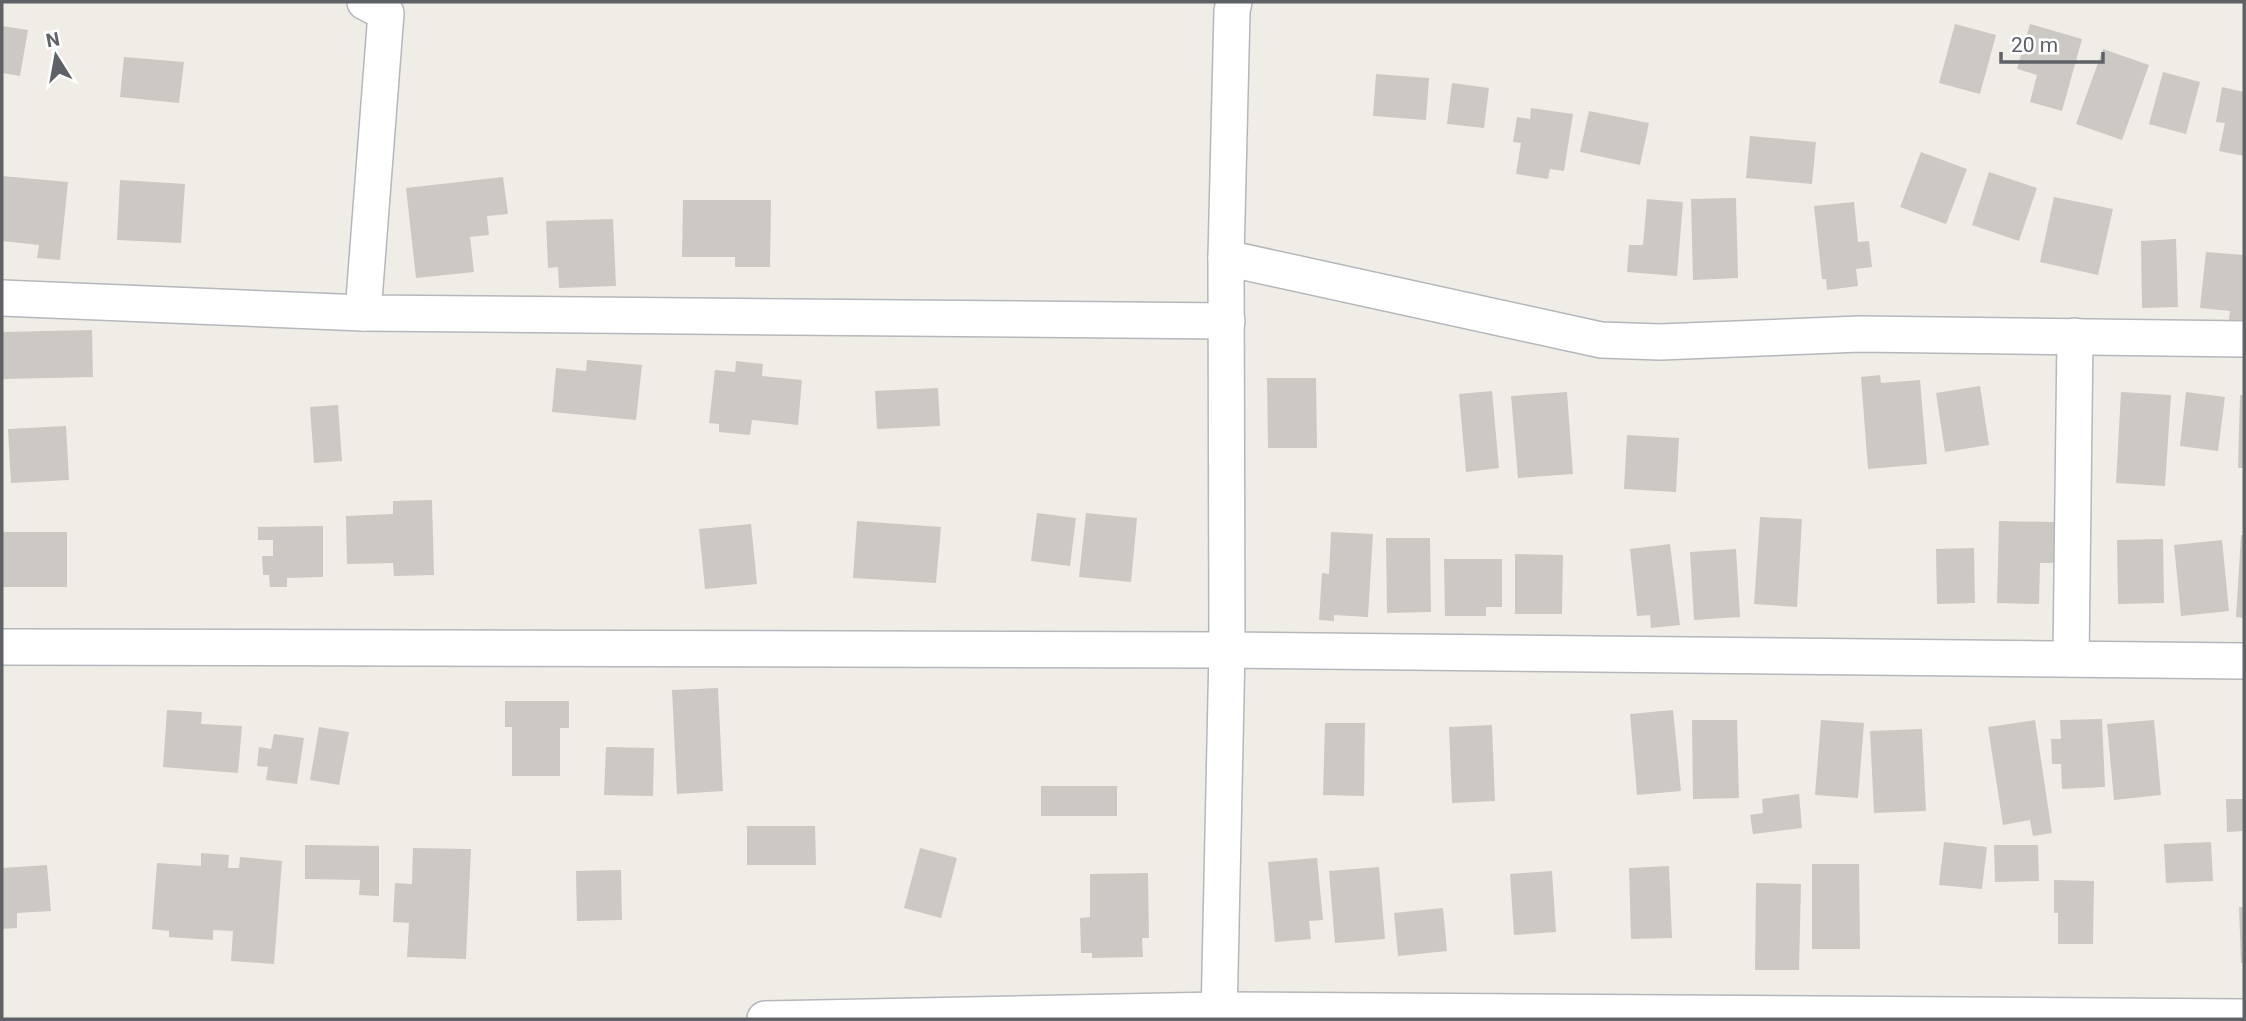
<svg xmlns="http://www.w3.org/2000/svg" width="2246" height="1021" font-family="Roboto,sans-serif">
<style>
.building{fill:#ccc8c4}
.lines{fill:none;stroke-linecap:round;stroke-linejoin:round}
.minor-casing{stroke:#b4b7bb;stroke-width:38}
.minor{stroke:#fff;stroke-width:35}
</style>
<rect width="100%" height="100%" fill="#f0ede7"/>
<g class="building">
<polygon points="1955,24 1996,35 1980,94 1939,83"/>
<polygon points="2030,24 2082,39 2062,111 2030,102 2037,75 2017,69"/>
<polygon points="2,26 28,30 20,76 2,73"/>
<polygon points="2103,49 2149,65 2122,140 2076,124"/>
<polygon points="124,57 184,62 179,103 120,97"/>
<polygon points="2163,72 2200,82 2186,134 2149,124"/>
<polygon points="1376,74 1429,78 1426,120 1373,116"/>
<polygon points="1452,83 1489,88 1484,128 1447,124"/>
<polygon points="2222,87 2244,92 2244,156 2219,151 2225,123 2216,122"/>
<polygon points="1531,108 1573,114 1564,171 1550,169 1548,179 1516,174 1521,143 1513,142 1517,117 1530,119"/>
<polygon points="1589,111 1649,123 1640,165 1580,152"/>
<polygon points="1750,136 1816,142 1812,184 1746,178"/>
<polygon points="1921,152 1967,169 1946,224 1900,207"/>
<polygon points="1989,172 2037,188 2019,241 1972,225"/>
<polygon points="2,176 68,182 60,260 37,258 39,245 2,241"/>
<polygon points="503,177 508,214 487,216 489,235 470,237 474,272 416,278 406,188"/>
<polygon points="120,180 185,184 181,243 117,240"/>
<polygon points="2054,197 2113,209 2098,275 2040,262"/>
<polygon points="1736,198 1738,278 1693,280 1691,199"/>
<polygon points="1647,199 1683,202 1677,276 1627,272 1629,245 1643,245"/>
<polygon points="683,200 771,200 770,267 735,267 735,257 682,257"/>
<polygon points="1854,202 1858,242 1869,241 1872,267 1856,269 1858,286 1827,290 1826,279 1822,279 1814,206"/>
<polygon points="613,219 616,286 559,288 558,267 548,268 546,221"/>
<polygon points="2176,239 2178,307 2142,308 2141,241"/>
<polygon points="2206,252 2244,255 2244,328 2228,327 2230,311 2200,308"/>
<polygon points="92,330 93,377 3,379 2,332"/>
<polygon points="587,360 642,365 636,420 552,412 556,368 586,371"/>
<polygon points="736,361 763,364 762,376 802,380 798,425 752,420 750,435 719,432 719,424 709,423 715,370 735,372"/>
<polygon points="1880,375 1881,383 1920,380 1927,464 1868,469 1861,377"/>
<polygon points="1267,378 1316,378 1317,448 1268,448"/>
<polygon points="1980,386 1989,445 1945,452 1936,393"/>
<polygon points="938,388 940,426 877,429 875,391"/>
<polygon points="1492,391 1499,468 1466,472 1459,394"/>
<polygon points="1567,392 1573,474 1518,478 1511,396"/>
<polygon points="2121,392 2171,395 2165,486 2116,483"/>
<polygon points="2186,392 2225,397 2218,451 2180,446"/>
<polygon points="2240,395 2244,395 2244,468 2238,468"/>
<polygon points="338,405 342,461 314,463 310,407"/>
<polygon points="66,426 69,480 11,483 8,429"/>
<polygon points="1627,435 1679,438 1676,492 1624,489"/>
<polygon points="432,500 434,575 394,576 393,563 347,564 346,516 393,514 393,501"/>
<polygon points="1037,513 1076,518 1070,566 1031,561"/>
<polygon points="1086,513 1137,518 1131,582 1079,577"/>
<polygon points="1760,517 1802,519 1797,607 1754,604"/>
<polygon points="857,521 941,527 936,583 853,578"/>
<polygon points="1999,521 2055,522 2054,563 2040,563 2039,604 1997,603"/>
<polygon points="751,524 757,584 705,589 699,529"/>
<polygon points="323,526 323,577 287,578 287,587 270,587 269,575 263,575 262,556 273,556 273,540 258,540 258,527"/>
<rect x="2" y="532" width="65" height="55"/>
<polygon points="1331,532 1373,534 1368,617 1334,615 1334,621 1319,620 1322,573 1329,574"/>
<polygon points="2241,535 2244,535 2244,618 2236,617"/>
<polygon points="1386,538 1430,538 1431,612 1387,613"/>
<polygon points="2163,539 2164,603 2118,604 2117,540"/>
<polygon points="2222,540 2229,611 2181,616 2174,545"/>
<polygon points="1670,544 1680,625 1651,628 1650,615 1637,616 1630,549"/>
<polygon points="1974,548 1975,603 1937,604 1936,549"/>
<polygon points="1736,549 1740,617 1694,620 1690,552"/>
<polygon points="1515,554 1563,555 1562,614 1515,614"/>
<polygon points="1444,559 1502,559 1502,607 1486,607 1486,616 1445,616"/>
<polygon points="718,688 723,791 677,794 672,690"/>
<polygon points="505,701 569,701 569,728 560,728 560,776 512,776 512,727 505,727"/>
<polygon points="167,710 202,712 201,724 242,726 238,773 163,767"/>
<polygon points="1673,710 1681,791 1637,795 1630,714"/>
<polygon points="2102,719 2105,787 2062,789 2061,764 2052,764 2051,739 2061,739 2060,720"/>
<polygon points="1692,720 1737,720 1739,798 1693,799"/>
<polygon points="1821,720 1864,723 1858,798 1815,795"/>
<polygon points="2035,720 2052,833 2033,836 2030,820 2003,825 1988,727"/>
<polygon points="2154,720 2161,795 2114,800 2107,724"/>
<polygon points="1325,723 1365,723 1364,796 1323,795"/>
<polygon points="1492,725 1495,801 1452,803 1449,727"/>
<polygon points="319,727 349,732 339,785 310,780"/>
<polygon points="1922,729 1926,811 1874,813 1870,731"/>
<polygon points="274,734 304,738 297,784 266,780 268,767 257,766 259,747 271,749"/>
<polygon points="606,747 654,748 653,796 604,795"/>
<rect x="1041" y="786" width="76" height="30"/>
<polygon points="1799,794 1802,828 1753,834 1750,815 1763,813 1762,799"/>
<polygon points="2226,799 2244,799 2244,831 2227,832"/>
<polygon points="747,826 815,826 816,865 747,865"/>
<polygon points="1944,842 1987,847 1982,889 1939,885"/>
<polygon points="2211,842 2213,881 2166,883 2164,844"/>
<polygon points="305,845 379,846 379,896 359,895 360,880 305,879"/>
<polygon points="1994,845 2038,845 2039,881 1995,882"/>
<polygon points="413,848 471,849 466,959 407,957 409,923 393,922 395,883 412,884"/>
<polygon points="920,848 957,858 941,918 904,908"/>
<polygon points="201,853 229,855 228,868 239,868 240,857 282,861 274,964 231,961 233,931 213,930 213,940 169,937 169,931 152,929 157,863 201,866"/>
<polygon points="1317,858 1323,920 1309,921 1311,939 1275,942 1268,862"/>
<polygon points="1812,864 1859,864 1860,949 1812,949"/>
<polygon points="47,865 51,911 17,913 17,928 2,929 2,868"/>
<polygon points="1669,866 1672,938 1631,939 1629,868"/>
<polygon points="1379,867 1385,939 1335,943 1329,871"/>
<polygon points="621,870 622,920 577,921 576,871"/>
<polygon points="1552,871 1556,932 1514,935 1510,874"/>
<polygon points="1148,873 1149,938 1142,938 1143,957 1092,958 1092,953 1081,953 1080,918 1090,917 1090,874"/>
<polygon points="2054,880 2094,881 2093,944 2058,944 2058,913 2054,913"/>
<polygon points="1756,883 1801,884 1799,970 1755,970"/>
<polygon points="2239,907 2244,907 2244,963 2241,963"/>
<polygon points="1443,908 1447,951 1398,956 1394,913"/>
</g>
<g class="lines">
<defs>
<g id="minor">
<polyline points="1226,258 1601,340 1660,342 1860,334 2244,339"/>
<polyline points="2,298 363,313 1227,321"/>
<polyline points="363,313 386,13 365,2"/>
<polyline points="2,647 1227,650 2244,661"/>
<polyline points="2071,659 2075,336"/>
<polyline points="765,1019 1219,1010 2244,1017"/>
<polyline points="1219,1019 1227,650 1226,258 1232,11 1234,2"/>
</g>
</defs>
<use href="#minor" class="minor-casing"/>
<use href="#minor" class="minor"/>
</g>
<rect width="2246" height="1021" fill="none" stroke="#5e6267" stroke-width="7"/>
<g transform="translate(56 56) rotate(349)" stroke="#ffffff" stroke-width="5" paint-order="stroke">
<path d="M0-5L12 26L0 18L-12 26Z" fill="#5e6267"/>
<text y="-10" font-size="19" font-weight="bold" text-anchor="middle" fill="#5e6267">N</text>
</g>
<path d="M2001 52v10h102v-10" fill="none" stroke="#5e6267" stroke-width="3.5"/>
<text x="2011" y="52" font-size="21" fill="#5e6267" stroke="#ffffff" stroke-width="5" paint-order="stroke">20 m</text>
</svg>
